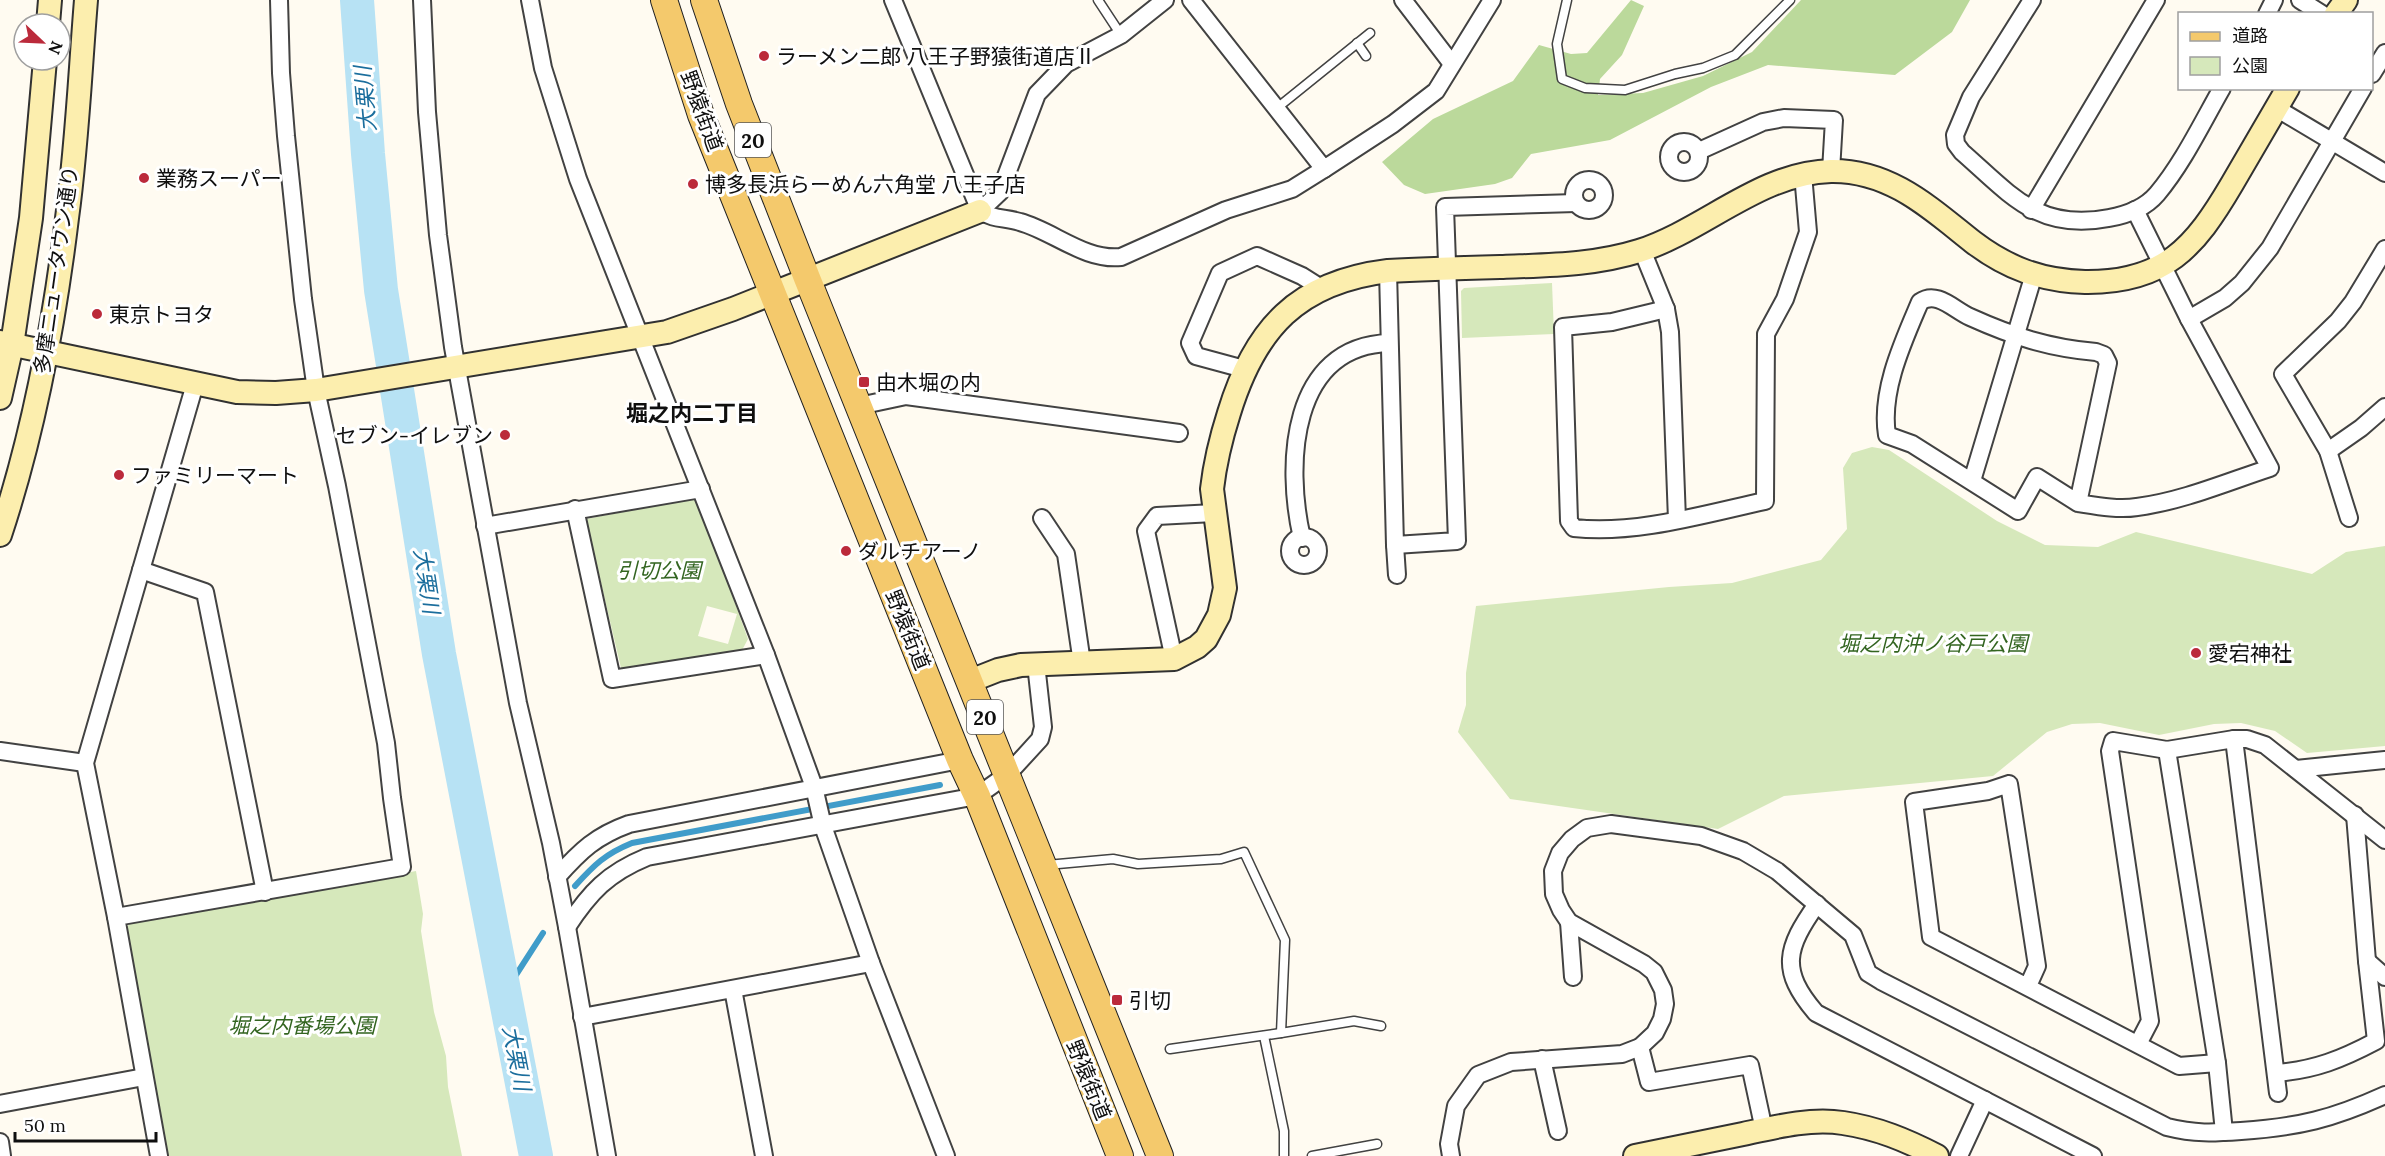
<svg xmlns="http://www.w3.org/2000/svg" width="2385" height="1156" font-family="Lora,'Noto Sans JP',serif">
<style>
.green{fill:#d6e8bb;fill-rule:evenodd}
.forest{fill:#bbd99b}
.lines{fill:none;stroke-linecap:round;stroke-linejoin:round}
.stream{stroke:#409cc9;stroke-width:6}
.river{stroke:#b7e2f4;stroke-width:34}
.lane-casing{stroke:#424242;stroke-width:11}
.street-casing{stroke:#424242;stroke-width:20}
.secondary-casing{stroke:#313131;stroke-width:26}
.primary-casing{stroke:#202020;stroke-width:28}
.lane{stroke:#fff;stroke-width:8}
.street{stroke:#fff;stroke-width:16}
.secondary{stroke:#fceeae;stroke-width:22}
.primary{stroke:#f4c96c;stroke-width:26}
.poi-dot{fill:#bb2a3b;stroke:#fff;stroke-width:2}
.labels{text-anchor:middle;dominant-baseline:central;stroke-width:6;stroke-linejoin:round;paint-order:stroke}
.shield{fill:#fff;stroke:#575757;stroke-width:1.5}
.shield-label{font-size:20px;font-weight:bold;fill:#0f0f0f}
.poi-label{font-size:21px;fill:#0f0f0f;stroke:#fff;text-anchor:start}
.street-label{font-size:21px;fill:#0f0f0f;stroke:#fff}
.park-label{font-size:21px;font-style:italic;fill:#336520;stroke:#fff}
.water-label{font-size:22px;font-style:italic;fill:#1b6e9d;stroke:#fff}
.neighbourhood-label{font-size:22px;font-weight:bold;fill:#0f0f0f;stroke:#fff}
</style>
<rect width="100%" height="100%" fill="#fffbf1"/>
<g class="green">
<polygon points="1552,283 1554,334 1462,338 1461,291 1464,288"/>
<polygon points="1872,447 1889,450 1997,521 2045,545 2098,547 2136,532 2312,574 2346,552 2385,546 2385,746 2307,753 2275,731 2241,723 2214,724 2159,735 2100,723 2072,724 2047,732 1993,776 1784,796 1718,829 1510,799 1458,732 1466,705 1466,673 1476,606 1669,587 1732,583 1821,560 1847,529 1843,468 1852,453"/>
<path d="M697 498 748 639 741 652 621 668 586 519ZM707 606 737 614 728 644 698 636Z"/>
<polygon points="416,871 423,914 421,931 434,1012 446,1056 448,1087 462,1156 165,1156 123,933 129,924"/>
</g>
<polygon class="forest" points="1631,0 1644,6 1622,55 1600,79 1598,95 1643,93 1703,76 1752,52 1801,0 1970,0 1952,32 1895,75 1768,65 1711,87 1610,140 1531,154 1512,178 1495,184 1425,194 1404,185 1382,162 1433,119 1513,81 1539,45 1571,54 1587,53"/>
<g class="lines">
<g class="stream">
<path d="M575 886C594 865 605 854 632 843L940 785"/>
<polyline points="505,992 543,933"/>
</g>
<polyline class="river" points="357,0 368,154 381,290 401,415 439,654 536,1156"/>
<defs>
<g id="lane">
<polyline points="1098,0 1121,35"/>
<polyline points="1567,0 1557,44 1562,79 1585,88 1625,90 1675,74 1703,68 1735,55 1790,0"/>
<polyline points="1357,43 1366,56"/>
<polyline points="1277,108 1370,33"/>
<polyline points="1047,865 1113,859 1138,864 1221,859 1244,852 1285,940 1281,1033 1354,1021 1381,1026"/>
<polyline points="1264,1036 1284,1131 1284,1156"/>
<polyline points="1170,1049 1281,1033"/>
<polyline points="1312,1156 1377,1144"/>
</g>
<g id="street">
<polyline points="422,0 427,112 438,235 453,347 518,703 551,843 567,927 607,1156"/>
<polyline points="530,0 543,68 578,179 766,655 814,787 823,826 871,963 946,1156"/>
<path d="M893 0 980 211C995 220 1004 217 1020 222 1053 231 1085 261 1121 257L1226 210 1292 189 1324 169"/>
<polyline points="1191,0 1324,169 1393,124 1436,91 1492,0"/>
<polyline points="1403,0 1452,64"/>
<path d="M2032 0 1971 97 1955 135 1956 144 1962 152C2010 194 2038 232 2109 218 2126 215 2145 208 2157 194 2183 163 2202 123 2222 88"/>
<polyline points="2300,0 2322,14"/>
<polyline points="2267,14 2274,0"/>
<polyline points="2372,74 2385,53"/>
<polyline points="2276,108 2385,173"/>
<circle cx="1684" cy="157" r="15"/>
<polyline points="1699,151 1763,122 1784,118 1834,120 1831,171"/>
<circle cx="1589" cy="195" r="15"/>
<polyline points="2031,210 2156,0"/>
<polyline points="2135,210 2189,319 2225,298 2242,283 2270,248 2363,88"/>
<polyline points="980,211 1000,192 1037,94 1066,64 1121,35 1165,0"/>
<path d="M1642 250 1666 309 1612 322 1563 327 1569 521 1574 528C1635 535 1705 514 1765 501L1766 334 1785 299 1808 232 1803 174"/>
<polyline points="1388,271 1395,545 1457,541 1445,207 1576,203"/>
<polyline points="1666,309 1670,332 1677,520"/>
<polyline points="1244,369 1196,356 1190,343 1220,273 1257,256 1302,276 1321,288"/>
<polyline points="859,406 906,396 1179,433"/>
<polyline points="2328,451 2361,428 2385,407"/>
<polyline points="1972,481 2034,274"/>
<path d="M2078 503 2037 477 2018 511 1912 444 1887 435C1880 391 1903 342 1920 302 1937 290 1954 310 1970 317 2012 336 2049 348 2096 352L2104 355 2108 363 2078 503C2097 506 2118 510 2137 507 2183 501 2227 482 2270 468L2189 319"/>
<polyline points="575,509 612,679 766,655"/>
<polyline points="1042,518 1066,554 1082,663"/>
<polyline points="2349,518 2328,451 2283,374 2338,321 2353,302 2385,249"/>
<polyline points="485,526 701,489"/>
<circle cx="1304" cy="551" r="14"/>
<path d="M1302 538C1285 465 1290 346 1389 343"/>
<polyline points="1395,545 1397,575"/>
<polyline points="141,570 205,592 265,892"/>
<polyline points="1174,659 1146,531 1157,516 1214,513"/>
<polyline points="2234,739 2278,1093"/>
<polyline points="2167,750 2217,1063 2224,1132"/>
<polyline points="0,751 85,763"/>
<polyline points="2296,769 2385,760"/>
<path d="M557 877C581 850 596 836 629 824L960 760"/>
<path d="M1817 904C1786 948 1779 970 1816 1013L2093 1156"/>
<polyline points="116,917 85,763 195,384"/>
<polyline points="1569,922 1573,977"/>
<path d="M567 927C590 892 608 873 647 857L977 796 1008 774 1040 739 1043 727 1036 664"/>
<polyline points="2367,961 2385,977"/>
<polyline points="2028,986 2037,966 2009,784 1988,791 1914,802 1931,937 2179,1066 2217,1063"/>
<polyline points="733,989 764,1156"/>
<polyline points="582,1017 871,963"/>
<polyline points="2138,1044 2150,1021 2110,751 2113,741 2167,750 2234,739 2247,739 2265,745 2385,840"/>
<polyline points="1640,1047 1649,1082 1750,1065 1764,1130"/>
<polyline points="1542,1059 1558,1131"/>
<path d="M2276 1073C2315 1070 2342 1059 2376 1041L2367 961 2355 815"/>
<polyline points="0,1104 144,1077"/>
<polyline points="0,1142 2,1156"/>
<polyline points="159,1156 116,917 402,867 392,798 386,743 337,486 316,390 303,299 286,136 281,73 279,0"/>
<path d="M1451 1156 1449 1144 1456 1106 1478 1075 1511 1062 1622 1054 1640 1047 1655 1033 1662 1019 1665 1004 1663 990 1654 972 1644 964 1569 922 1561 910 1554 894 1553 871 1560 853 1572 839 1587 828 1611 824 1701 836 1743 851 1777 871 1853 935 1868 973 1881 981 2167 1127C2195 1134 2213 1133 2241 1131 2299 1127 2332 1119 2385 1095"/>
<polyline points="1959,1156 1985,1100"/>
</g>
<g id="secondary">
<polyline points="2336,14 2346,0"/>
<polyline points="48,24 50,0"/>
<polyline points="0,342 237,392 276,393 316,390 667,332 733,309 980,211"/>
<polyline points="0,398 12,345 31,218 45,60"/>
<path d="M0 535C34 432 54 325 67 218 77 146 80 73 86 0"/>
<path d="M970 681 998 670 1021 665 1174 659 1197 647 1206 639 1219 615 1225 588 1212 489C1215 463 1221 438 1229 413 1255 328 1298 282 1388 271 1426 269 1465 268 1503 267 1550 265 1594 265 1639 251 1705 230 1759 173 1831 171 1890 170 1930 208 1973 242 2007 268 2042 281 2085 282 2165 283 2195 247 2232 184 2251 152 2269 120 2288 88"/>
<path d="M1635 1156C1671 1149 1707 1141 1743 1134 1775 1127 1810 1118 1843 1123 1877 1128 1906 1140 1937 1156"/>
</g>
<g id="primary">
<polyline points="664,0 701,115 960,760 977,796 1120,1156"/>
<polyline points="704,0 739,104 807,278 1160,1156"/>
</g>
</defs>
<use href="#lane" class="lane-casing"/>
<use href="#street" class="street-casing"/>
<use href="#secondary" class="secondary-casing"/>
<use href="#primary" class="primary-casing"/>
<use href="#lane" class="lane"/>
<use href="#street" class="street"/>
<use href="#secondary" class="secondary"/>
<use href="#primary" class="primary"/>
</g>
<g class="poi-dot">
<circle cx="764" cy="56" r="6"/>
<circle cx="144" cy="178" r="6"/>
<circle cx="693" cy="184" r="6"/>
<circle cx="97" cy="314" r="6"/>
<rect x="858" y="376" width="12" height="12" rx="3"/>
<circle cx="505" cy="435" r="6"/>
<circle cx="119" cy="475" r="6"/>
<circle cx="846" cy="551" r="6"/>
<circle cx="2196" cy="653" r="6"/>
<rect x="1111" y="994" width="12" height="12" rx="3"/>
</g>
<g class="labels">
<g class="shield">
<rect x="735" y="123" width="36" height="34" rx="4.5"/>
<rect x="967" y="700" width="36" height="34" rx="4.5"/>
</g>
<g class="shield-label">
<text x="753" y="140">20</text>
<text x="985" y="717">20</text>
</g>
<g class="poi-label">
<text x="776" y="56">ラーメン二郎 八王子野猿街道店Ⅱ</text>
<text x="156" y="178">業務スーパー</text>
<text x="705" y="184">博多長浜らーめん六角堂 八王子店</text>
<text x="109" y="314">東京トヨタ</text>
<text x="876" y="382">由木堀の内</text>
<text x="493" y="435" text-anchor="end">セブン-イレブン</text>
<text x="131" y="475">ファミリーマート</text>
<text x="858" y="551">ダルチアーノ</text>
<text x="2208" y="653">愛宕神社</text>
<text x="1129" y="1000">引切</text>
</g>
<g class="street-label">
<text transform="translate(702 111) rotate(70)">野猿街道</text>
<text transform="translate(56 270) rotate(-82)">多摩ニュータウン通り</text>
<text transform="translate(908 630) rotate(68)">野猿街道</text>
<text transform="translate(1089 1080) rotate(68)">野猿街道</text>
</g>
<g class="park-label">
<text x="659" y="570">引切公園</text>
<text x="1933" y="643">堀之内沖ノ谷戸公園</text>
<text x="302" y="1025">堀之内番場公園</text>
</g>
<g class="water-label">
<text transform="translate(365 99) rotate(-95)">大栗川</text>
<text transform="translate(427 581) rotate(81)">大栗川</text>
<text transform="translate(517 1058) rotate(79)">大栗川</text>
</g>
<g class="neighbourhood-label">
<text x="692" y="413">堀之内二丁目</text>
</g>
</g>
<rect x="2178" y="12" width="195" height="78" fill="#ffffff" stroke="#9f9f9f" stroke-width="1.5"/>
<rect x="2190" y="32" width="30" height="9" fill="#f4c96c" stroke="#9f9f9f" stroke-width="1.5"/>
<text x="2232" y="42" font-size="18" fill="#0f0f0f">道路</text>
<rect x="2190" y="57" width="30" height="18" fill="#d6e8bb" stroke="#9f9f9f" stroke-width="1.5"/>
<text x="2232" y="72" font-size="18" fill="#0f0f0f">公園</text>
<g transform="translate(42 42) rotate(113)"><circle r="28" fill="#ffffff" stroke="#9f9f9f" stroke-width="1.5"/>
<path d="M0-4.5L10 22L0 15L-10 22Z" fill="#bb2a3b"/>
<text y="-9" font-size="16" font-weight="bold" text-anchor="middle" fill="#0f0f0f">N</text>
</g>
<path d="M15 1132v9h141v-9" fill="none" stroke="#0f0f0f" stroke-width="3"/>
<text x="24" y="1132" font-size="18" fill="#0f0f0f" stroke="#ffffff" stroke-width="4.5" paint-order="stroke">50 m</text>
</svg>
